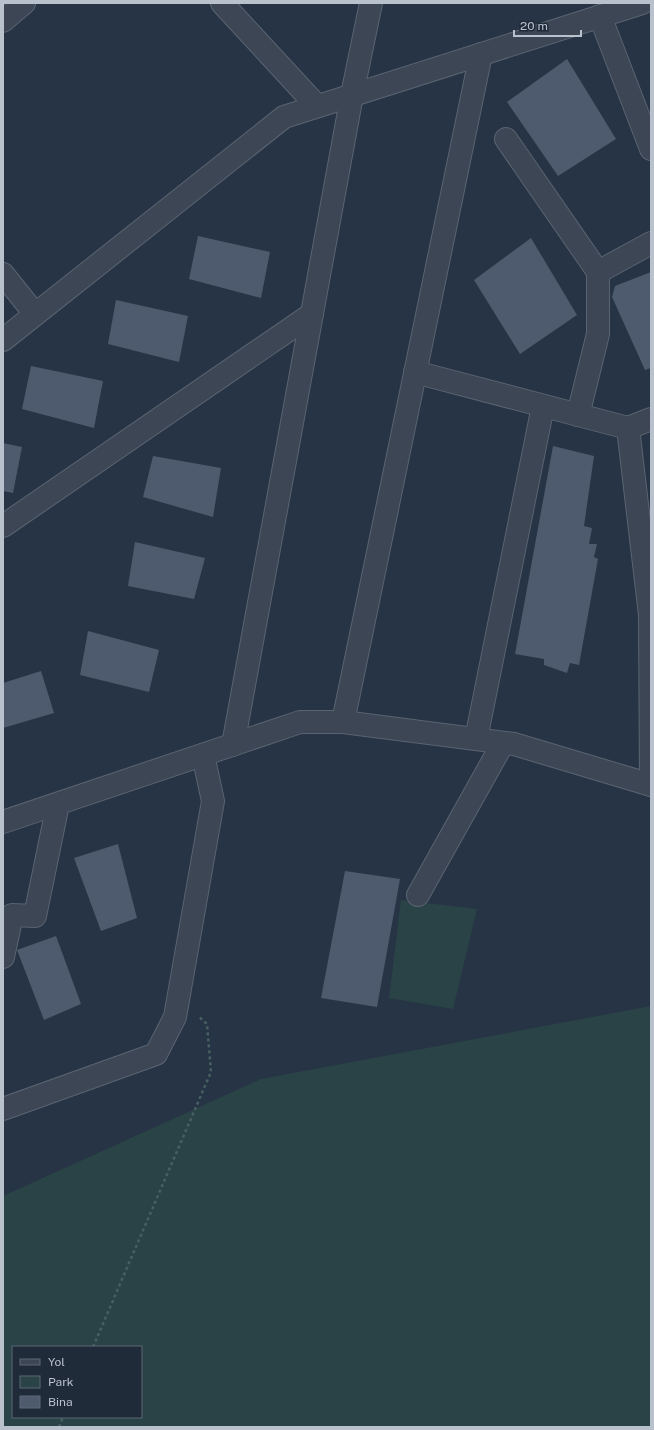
<svg xmlns="http://www.w3.org/2000/svg" width="654" height="1430" font-family="'Public Sans',sans-serif">
<style>
.green{fill:#294346;fill-rule:evenodd}
.building{fill:#4e5b6e}
.lines{fill:none;stroke-linecap:round;stroke-linejoin:round}
.minor-casing{stroke:#5a6471;stroke-width:24}
.path{stroke:#486061;stroke-width:2.5;stroke-dasharray:3 3;stroke-linecap:butt}
.minor{stroke:#3c4654;stroke-width:22}
</style>
<rect width="100%" height="100%" fill="#273445"/>
<g class="green">
<polygon points="401,900 477,909 453,1009 389,998"/>
<path d="M651 1006V1427H3V1196L261 1079ZM13 1347H141V1417H13Z"/>
</g>
<g class="building">
<polygon points="567,59 616,139 558,176 507,102"/>
<polygon points="198,236 270,252 261,298 189,279"/>
<polygon points="531,238 577,315 520,354 474,280"/>
<polygon points="651,272 651,368 645,370 612,297 615,286"/>
<polygon points="116,300 188,316 179,362 108,344"/>
<polygon points="31,366 103,381 94,428 22,409"/>
<polygon points="3,443 22,447 13,493 3,491"/>
<polygon points="553,446 594,456 584,526 592,528 589,544 597,544 594,557 598,559 579,665 570,663 567,673 544,665 544,659 515,654"/>
<polygon points="153,456 221,468 213,517 143,497"/>
<polygon points="135,542 205,558 194,599 128,586"/>
<polygon points="88,631 159,650 149,692 80,675"/>
<polygon points="41,671 54,713 3,728 3,683"/>
<polygon points="118,844 137,918 101,931 74,858"/>
<polygon points="345,871 400,879 377,1007 321,998"/>
<polygon points="56,936 81,1004 44,1020 17,950"/>
</g>
<g class="lines">
<defs>
<g id="minor">
<polyline points="222,3 317,106"/>
<polyline points="600,16 651,149"/>
<polyline points="3,21 24,3"/>
<polyline points="506,139 598,272 598,334 578,415"/>
<polyline points="598,272 651,243"/>
<polyline points="3,274 35,314"/>
<polyline points="3,340 284,117 642,3"/>
<polyline points="415,372 628,428 650,615 651,785"/>
<polyline points="628,428 651,419"/>
<polyline points="3,526 312,314"/>
<polyline points="343,722 481,54"/>
<polyline points="476,739 543,406"/>
<polyline points="233,745 352,95 371,3"/>
<polyline points="3,822 300,722 343,722 514,744 651,785"/>
<polyline points="418,895 503,743"/>
<polyline points="3,957 12,915 35,916 58,804"/>
<polyline points="3,1109 156,1054 175,1017 213,801 203,755"/>
</g>
</defs>
<use href="#minor" class="minor-casing"/>
<g class="path">
<polyline points="93,1347 211,1072 207,1024 198,1016"/>
<polyline points="59,1427 63,1417"/>
</g>
<use href="#minor" class="minor"/>
</g>
<rect width="654" height="1430" fill="none" stroke="#b9c1cd" stroke-width="8"/>
<rect x="12" y="1346" width="130" height="72" fill="#202b3a" stroke="#5d6775"/>
<rect x="20" y="1359" width="20" height="6" fill="#3c4654" stroke="#5d6775"/>
<text x="48" y="1366" font-size="12" fill="#b9c1cd">Yol</text>
<rect x="20" y="1376" width="20" height="12" fill="#294346" stroke="#5d6775"/>
<text x="48" y="1386" font-size="12" fill="#b9c1cd">Park</text>
<rect x="20" y="1396" width="20" height="12" fill="#4e5b6e" stroke="#5d6775"/>
<text x="48" y="1406" font-size="12" fill="#b9c1cd">Bina</text>
<path d="M514 30v6h67v-6" fill="none" stroke="#b9c1cd" stroke-width="2"/>
<text x="520" y="30" font-size="12" fill="#b9c1cd" stroke="#202b3a" stroke-width="3" paint-order="stroke">20 m</text>
</svg>
